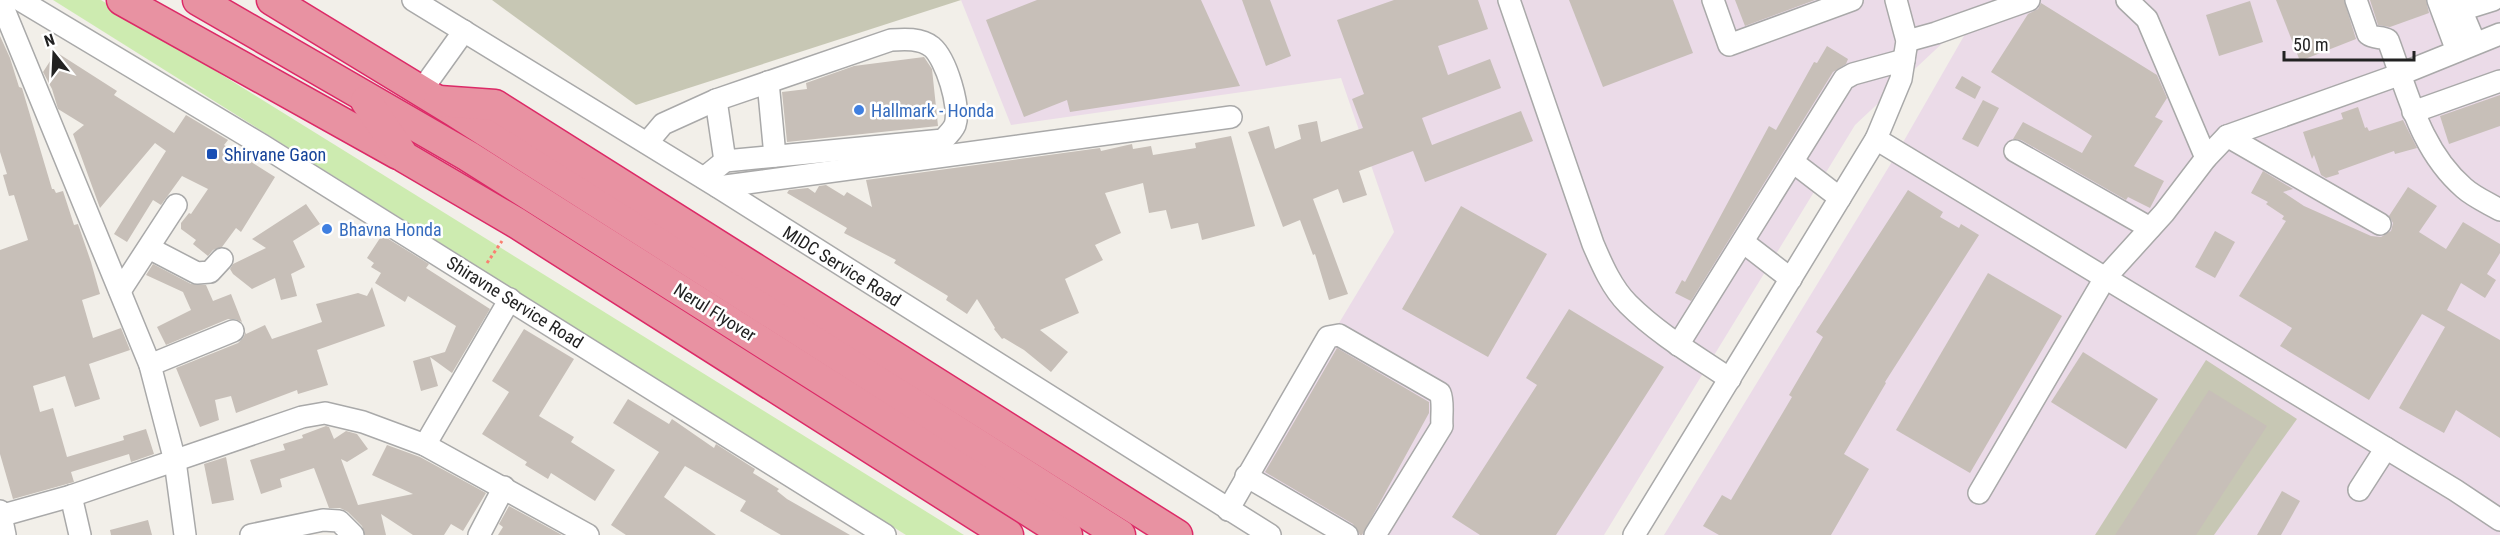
<svg xmlns="http://www.w3.org/2000/svg" width="2500" height="535" font-family="'Roboto Condensed',sans-serif">
<style>
.industrial{fill:#ebdbe8}
.construction{fill:#c7c7b4}
.grass{fill:#cdebb0}
.building{fill:#c7bfb8}
.lines{fill:none;stroke-linecap:round;stroke-linejoin:round}
.minor-casing{stroke:#a9a9a9;stroke-width:24}
.highway-casing{stroke:#dc2a67;stroke-width:33}
.path{stroke:#fa8072;stroke-width:3;stroke-dasharray:3 3;stroke-linecap:butt}
.minor{stroke:#fff;stroke-width:21}
.highway{stroke:#e892a2;stroke-width:30}
.shop-dot{fill:#3f7fe0;stroke:#fff;stroke-width:2}
.transit-dot{fill:#1a4fb4;stroke:#fff;stroke-width:2}
.labels{text-anchor:middle;dominant-baseline:central;stroke-width:5;stroke-linejoin:round;paint-order:stroke}
.shop-label{font-size:18px;fill:#366cbe;stroke:#fff;text-anchor:start}
.transit-label{font-size:18px;fill:#164399;stroke:#fff;text-anchor:start}
.street-label{font-size:18px;fill:#222;stroke:#fff}
</style>
<rect width="100%" height="100%" fill="#f2efe9"/>
<polygon class="industrial" points="961,0 2500,0 2500,535 1664,535 1890,165 1980,8 1855,125 1604,535 1353,535 1249,472 1394,232 1341,78 1011,125"/>
<g class="construction">
<polygon points="492,0 961,0 636,105"/>
<polygon points="2206,360 2297,419 2214,535 2095,535"/>
</g>
<polygon class="grass" points="53,0 101,0 964,535 906,535"/>
<g class="building">
<polygon points="1037,0 1201,0 1240,86 1070,112 1067,100 1024,117 986,20"/>
<polygon points="1242,0 1270,0 1291,56 1266,66"/>
<polygon points="1394,0 1478,0 1488,29 1438,46 1448,75 1490,59 1501,88 1422,118 1432,145 1521,111 1533,141 1425,182 1413,151 1359,171 1367,195 1343,203 1338,189 1313,199 1348,294 1329,300 1315,254 1313,255 1300,220 1283,227 1248,132 1269,126 1275,149 1301,139 1298,125 1317,121 1321,142 1363,128 1352,99 1364,94 1337,20"/>
<polygon points="1569,0 1673,0 1693,53 1603,87"/>
<polygon points="1735,0 1815,0 1745,26"/>
<polygon points="2276,0 2344,0 2356,39 2300,61"/>
<polygon points="2370,0 2426,0 2429,13 2390,27 2378,25"/>
<polygon points="2250,1 2263,42 2219,56 2206,15"/>
<polygon points="2041,3 2157,75 2167,98 2155,117 2163,121 2134,166 2164,181 2150,208 2128,197 2126,200 2021,140 2013,139 2023,122 2082,153 2092,136 1991,72 2028,14 2038,9"/>
<polygon points="0,36 10,58 19,87 22,88 52,189 54,189 56,193 63,191 74,225 78,224 91,262 100,294 82,300 93,338 121,328 130,350 89,364 100,399 75,407 65,376 33,386 40,412 53,408 67,457 124,440 123,436 146,429 154,454 131,462 129,454 71,472 74,482 13,499 0,454 0,250 28,240 14,195 9,196 3,175 7,174 0,152"/>
<polygon points="1827,46 1848,59 1846,64 1833,72 1691,301 1675,293 1682,280 1685,282 1769,126 1776,130 1814,62 1817,63"/>
<polygon points="56,52 117,91 114,95 174,133 186,115 228,140 224,145 275,177 241,232 236,228 222,247 213,250 208,256 193,244 196,240 181,229 181,223 189,213 191,214 208,189 182,176 161,205 153,200 127,242 114,234 166,151 155,143 100,208 73,134 84,125 58,109 52,89 43,72"/>
<polygon points="924,57 932,69 938,126 787,142 782,92 807,89 806,83 854,66"/>
<polygon points="1962,76 1981,87 1975,99 1955,88"/>
<polygon points="2500,95 2500,126 2449,144 2440,116"/>
<polygon points="1983,100 1999,108 1978,147 1962,139"/>
<polygon points="2358,107 2365,128 2367,127 2369,131 2403,120 2417,148 2395,154 2394,151 2338,171 2339,174 2326,178 2321,175 2314,155 2312,159 2303,132 2343,119 2341,113"/>
<polygon points="1231,136 1255,226 1202,240 1198,223 1171,229 1166,210 1149,213 1143,183 1105,193 1121,233 1095,245 1103,260 1065,279 1079,313 1040,330 1068,352 1051,372 1024,350 1004,338 1002,339 994,329 995,328 977,299 967,314 946,300 948,296 894,263 896,260 844,233 847,228 787,193 789,190 808,188 815,193 819,186 826,185 844,196 847,192 872,207 866,180 1100,148 1101,151 1132,144 1133,149 1151,146 1153,155 1196,148 1195,143"/>
<polygon points="2263,171 2293,189 2283,192 2304,206 2371,236 2381,237 2391,231 2393,223 2389,216 2408,187 2437,206 2419,232 2446,249 2463,222 2500,244 2500,253 2487,274 2496,280 2485,298 2461,283 2447,310 2500,340 2500,438 2456,410 2444,433 2399,408 2445,327 2422,314 2369,400 2280,346 2292,328 2239,296 2286,221 2282,219 2284,216 2266,204 2268,202 2251,193"/>
<polygon points="1908,190 1943,212 1940,217 1959,228 1961,224 1979,235 1885,382 1886,383 1844,454 1869,469 1831,535 1719,535 1703,526 1722,495 1731,500 1792,397 1789,395 1823,337 1816,332"/>
<polygon points="306,204 320,224 293,241 305,267 291,274 297,296 281,300 275,278 252,289 233,274 230,269 233,264 266,248 252,239"/>
<polygon points="1461,206 1547,254 1488,357 1402,309"/>
<polygon points="2215,231 2235,242 2215,278 2195,267"/>
<polygon points="382,235 429,264 426,268 490,309 452,373 430,357 438,386 421,391 413,361 445,352 456,326 408,296 405,302 375,283 381,273 371,267 374,263 367,258"/>
<polygon points="153,264 191,284 206,285 213,301 231,294 242,322 235,319 228,319 166,345 157,327 191,310 183,292 146,275"/>
<polygon points="1988,273 2062,316 1970,473 1896,430"/>
<polygon points="372,287 385,326 317,350 328,385 298,394 297,390 236,413 231,396 215,400 219,420 200,427 176,368 238,343 243,338 246,332 246,334 265,325 272,339 322,322 316,304 358,293 367,296"/>
<polygon points="1569,309 1664,367 1556,535 1480,535 1452,517 1537,385 1526,378"/>
<polygon points="524,329 574,359 539,416 574,437 571,442 615,470 595,501 551,473 548,479 525,465 527,462 482,434 509,392 492,381"/>
<polygon points="1337,348 1429,402 1429,413 1362,535 1360,535 1353,524 1265,472"/>
<polygon points="2083,352 2158,399 2126,449 2051,402"/>
<polygon points="2209,390 2267,426 2196,535 2115,535"/>
<polygon points="628,399 669,424 672,419 714,448 716,444 755,469 753,473 779,489 777,491 787,499 850,535 781,535 740,511 746,501 685,466 664,497 716,535 626,535 611,525 659,452 613,423"/>
<polygon points="326,426 329,427 334,439 346,431 357,434 368,449 347,462 341,459 358,505 413,494 372,475 387,445 420,457 486,493 463,531 451,524 444,535 413,535 381,514 386,535 365,535 362,526 348,512 340,508 329,508 314,468 280,479 282,487 261,494 250,460 285,450 283,444 303,438 302,435"/>
<polygon points="226,457 234,500 212,504 204,464"/>
<polygon points="2282,491 2300,501 2281,535 2257,535"/>
<polygon points="509,506 562,535 498,535 503,527 499,524"/>
<polygon points="148,520 152,535 111,535 110,530"/>
</g>
<g class="lines">
<defs>
<g id="minor">
<polyline points="0,0 150,365 175,461 185,535"/>
<polyline points="20,0 262,145 885,535"/>
<polyline points="413,0 718,187 1270,535"/>
<path d="M1509 0 1593 244C1602 265 1612 288 1628 304 1658 334 1696 356 1730 379"/>
<polyline points="1713,0 1729,45 1852,0"/>
<polyline points="2127,0 2147,19 2206,158"/>
<path d="M2356 0 2368 34C2374 39 2381 36 2388 40 2408 93 2420 150 2464 188 2474 197 2488 203 2500 210"/>
<polyline points="2438,0 2457,51"/>
<polyline points="2457,0 2475,43"/>
<polyline points="2461,10 2493,0"/>
<polyline points="1907,41 1936,33 2029,0"/>
<polyline points="768,82 775,156"/>
<polyline points="421,91 464,31"/>
<polyline points="716,100 725,161"/>
<polyline points="2413,112 2500,81"/>
<polyline points="2227,136 2380,224"/>
<polyline points="1876,139 2455,490 2500,520"/>
<path d="M647 143 663 124 716 100 891 40C904 39 921 38 932 47 946 59 961 107 955 125 953 130 947 136 943 140L725 161 704 178"/>
<polyline points="2015,151 2150,228"/>
<polyline points="1793,162 1840,198"/>
<polyline points="718,187 1231,117"/>
<polyline points="1743,242 1791,279"/>
<polyline points="149,248 197,273 210,272 222,259"/>
<polyline points="120,291 176,205"/>
<polyline points="1678,345 1844,79 1853,74 1904,60"/>
<polyline points="150,365 233,331"/>
<polyline points="425,445 510,299"/>
<polyline points="1246,476 1347,535"/>
<polyline points="2359,490 2386,448"/>
<polyline points="1979,493 2105,278 2164,213 2206,158 2227,136 2401,74 2500,34"/>
<polyline points="71,496 80,535"/>
<path d="M1228 510 1328 337 1339 335 1440 393C1444 402 1441 416 1442 426L1375 535"/>
<polyline points="0,511 5,535"/>
<polyline points="0,516 71,496 302,417 325,413 363,422 425,445 588,535"/>
<polyline points="251,535 323,520 339,521 353,535"/>
<polyline points="479,535 504,487"/>
<polyline points="1634,535 1876,139 1901,79 1907,41 1896,0"/>
</g>
<g id="highway">
<polyline points="122,0 398,154"/>
<polyline points="198,0 468,156 1067,535"/>
<polyline points="272,0 454,111 1120,535"/>
<polyline points="366,101 404,157 515,222 1008,535"/>
<polyline points="439,101 495,105 1177,535"/>
</g>
</defs>
<use href="#minor" class="minor-casing"/>
<use href="#highway" class="highway-casing"/>
<polyline class="path" points="487,263 502,241"/>
<use href="#minor" class="minor"/>
<use href="#highway" class="highway"/>
</g>
<g class="shop-dot">
<circle cx="859" cy="110" r="6"/>
<circle cx="327" cy="229" r="6"/>
</g>
<rect class="transit-dot" x="206" y="148" width="12" height="12" rx="3"/>
<g class="labels">
<g class="shop-label">
<text x="871" y="110">Hallmark - Honda</text>
<text x="339" y="229">Bhavna Honda</text>
</g>
<g class="transit-label">
<text x="224" y="154">Shirvane Gaon</text>
</g>
<g class="street-label">
<text transform="translate(842 266) rotate(32)">MIDC Service Road</text>
<text transform="translate(515 302) rotate(32)">Shiravne Service Road</text>
<text transform="translate(715 312) rotate(32)">Nerul Flyover</text>
</g>
</g>
<g transform="translate(54 54) rotate(342)" stroke="#ffffff" stroke-width="4.5" paint-order="stroke">
<path d="M0-4.5L10 22L0 15L-10 22Z" fill="#222222"/>
<text y="-9" font-size="16" font-weight="bold" text-anchor="middle" fill="#222222">N</text>
</g>
<path d="M2284 51v9h130v-9" fill="none" stroke="#222222" stroke-width="3"/>
<text x="2293" y="51" font-size="18" fill="#222222" stroke="#ffffff" stroke-width="4.5" paint-order="stroke">50 m</text>
</svg>
